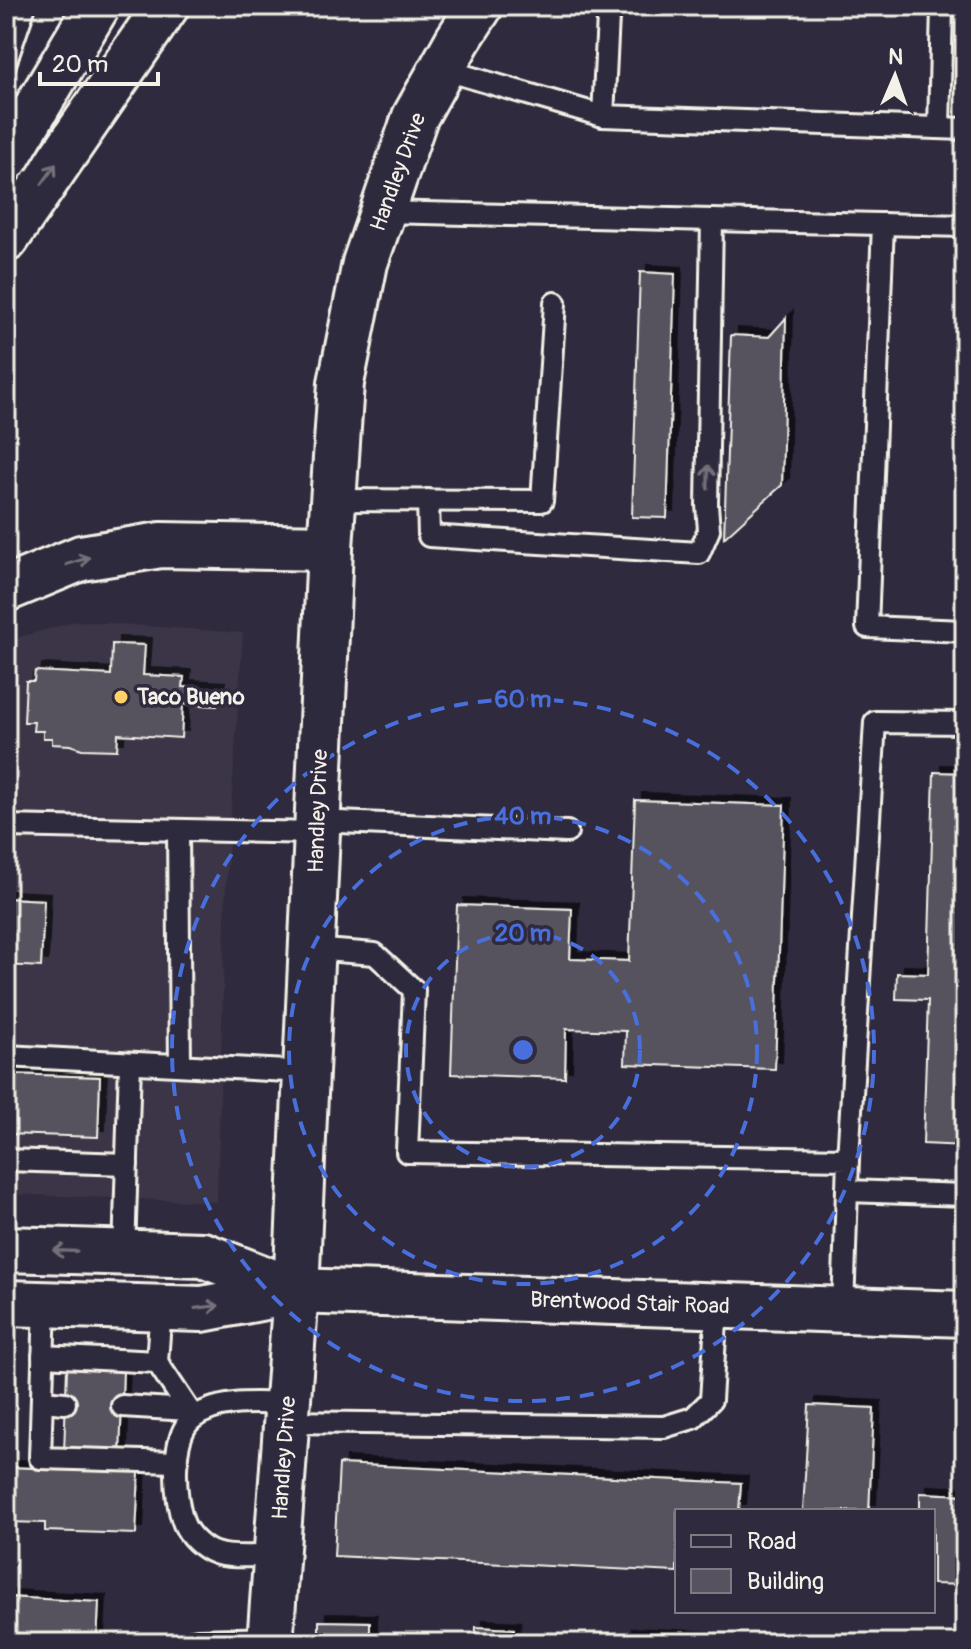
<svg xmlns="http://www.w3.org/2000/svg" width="971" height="1649" font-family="Pangolin,sans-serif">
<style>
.built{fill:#3b3647}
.building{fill:#56525f;stroke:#f4f1e8;stroke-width:2;filter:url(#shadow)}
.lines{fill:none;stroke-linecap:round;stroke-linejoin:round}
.lane-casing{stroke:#f4f1e8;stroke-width:26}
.secondary-casing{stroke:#f4f1e8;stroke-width:50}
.highway-casing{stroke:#f4f1e8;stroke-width:50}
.lane{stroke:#2f2a3d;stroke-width:20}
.secondary{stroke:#2f2a3d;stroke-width:44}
.highway{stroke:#2f2a3d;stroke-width:44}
.highway-bridge-casing{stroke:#f4f1e8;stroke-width:50;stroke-linecap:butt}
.highway-bridge{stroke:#2f2a3d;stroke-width:44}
.oneway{stroke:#747079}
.ring{fill:none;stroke:#486fdb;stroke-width:4;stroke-dasharray:14 10}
.poi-dot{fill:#ffd166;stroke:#2f2a3d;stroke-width:3}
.labels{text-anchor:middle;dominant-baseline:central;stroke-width:7;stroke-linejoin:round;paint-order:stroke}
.street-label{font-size:22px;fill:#f4f1e8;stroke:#2f2a3d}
.poi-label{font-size:22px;font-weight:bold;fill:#f4f1e8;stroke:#2f2a3d;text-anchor:start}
.centre{fill:#486fdb;stroke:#2f2a3d;stroke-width:4}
.ring-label{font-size:24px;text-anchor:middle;font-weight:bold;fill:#486fdb;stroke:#2f2a3d;stroke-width:7;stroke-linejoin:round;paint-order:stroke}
</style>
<defs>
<filter id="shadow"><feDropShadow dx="7" dy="-7" stdDeviation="0" flood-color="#0009"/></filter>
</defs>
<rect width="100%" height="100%" fill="#2f2a3d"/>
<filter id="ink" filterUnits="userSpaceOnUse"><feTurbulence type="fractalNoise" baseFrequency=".0125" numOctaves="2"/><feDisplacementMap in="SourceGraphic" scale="16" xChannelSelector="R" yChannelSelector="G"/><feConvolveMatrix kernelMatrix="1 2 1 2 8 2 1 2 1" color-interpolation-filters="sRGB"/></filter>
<g filter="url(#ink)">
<polygon class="built" points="76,621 243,633 226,885 217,1202 6,1194 6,645 13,639"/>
<g class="building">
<polygon points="640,272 675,274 667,518 632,517"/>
<polygon points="786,318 782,485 724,538 731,335 769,337"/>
<polygon points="112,644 145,645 143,675 184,677 183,687 218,689 217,706 183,704 181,738 118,734 117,750 82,749 70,745 52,744 52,738 43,738 43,731 33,731 34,722 24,722 26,681 34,681 35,671 111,675"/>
<polygon points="934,772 965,773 965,1146 923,1144 928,1000 896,999 897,973 928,974"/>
<polygon points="635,800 784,805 775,1069 625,1064 626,1031 566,1029 565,1078 451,1074 457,905 572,909 570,959 629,961"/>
<polygon points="6,898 44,900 41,967 6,965"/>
<polygon points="6,1074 100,1077 98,1137 6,1134"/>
<polygon points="67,1368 123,1370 120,1455 64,1453"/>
<polygon points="809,1405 874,1408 869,1511 803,1511"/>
<polygon points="339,1464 741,1483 739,1511 677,1511 677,1572 334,1556"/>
<polygon points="6,1467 139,1472 136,1534 45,1531 45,1523 6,1522"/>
<polygon points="920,1493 965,1495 965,1585 933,1584 933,1511 920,1511"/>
<polygon points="6,1597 99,1602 97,1643 6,1643"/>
<polygon points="319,1621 370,1622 370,1643 319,1643"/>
<polygon points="476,1627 514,1629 513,1643 475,1643"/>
<polygon points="625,1635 707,1639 707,1643 624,1643"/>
</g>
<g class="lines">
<defs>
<g id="lane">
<polyline points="442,69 603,116 608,17 615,6"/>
<polyline points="603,116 965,129"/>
<polyline points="939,128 942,6"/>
<polyline points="382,212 965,226"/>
<polyline points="883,224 867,627 965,631"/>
<polyline points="333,500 542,501 555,303"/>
<polyline points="428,500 429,536 699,553 709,530 707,505 712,220"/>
<polyline points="317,821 567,832"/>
<polyline points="6,826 317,833"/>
<polyline points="178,830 180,1065"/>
<polyline points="312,949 375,954 414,990 407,1152 848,1159 843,1310"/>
<polyline points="6,1056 306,1072"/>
<polyline points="848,1159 875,722 965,723"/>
<polyline points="6,1160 127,1164"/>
<polyline points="847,1191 965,1195"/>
<polyline points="124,1253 130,1063"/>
<polyline points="45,1304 40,1458 177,1462"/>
<polyline points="43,1356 157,1362 189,1410 191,1420"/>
<polyline points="157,1362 161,1307"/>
<polyline points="42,1401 65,1403"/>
<polyline points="122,1406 189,1410"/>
<polyline points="286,1422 664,1427 693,1418 711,1400 717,1305"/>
<path d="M276 1556C258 1555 232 1559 215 1553 203 1549 189 1536 184 1524 174 1500 170 1437 192 1419 217 1399 258 1403 288 1404"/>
<polyline points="184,1643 198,1640 271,1638"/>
</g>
<g id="secondary">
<polyline points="30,99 62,6"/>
<polyline points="6,589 81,558 161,545 330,548"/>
<polyline points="6,1249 203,1255 296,1291"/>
<polyline points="6,1303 202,1309 296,1291 965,1314"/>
<polyline points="270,1643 296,1291 330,548 341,383 365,263 415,117 458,40 480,6"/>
</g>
<polyline id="highway" points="6,239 166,6"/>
</defs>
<use href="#lane" class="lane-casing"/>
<use href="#secondary" class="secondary-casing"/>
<use href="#highway" class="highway-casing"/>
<use href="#lane" class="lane"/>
<use href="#secondary" class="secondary"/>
<use href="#highway" class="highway"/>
<defs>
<polyline id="highway-bridge" points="6,159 97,6"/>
</defs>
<use href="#highway-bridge" class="highway-bridge-casing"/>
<use href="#highway-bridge" class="highway-bridge"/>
</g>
<defs><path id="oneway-shaft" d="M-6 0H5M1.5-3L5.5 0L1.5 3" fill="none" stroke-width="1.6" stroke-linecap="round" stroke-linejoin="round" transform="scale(2)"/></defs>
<g class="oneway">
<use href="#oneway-shaft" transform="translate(49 174) rotate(-55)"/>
<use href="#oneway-shaft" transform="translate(708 477) rotate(-89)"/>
<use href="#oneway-shaft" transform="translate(78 561) rotate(-17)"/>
<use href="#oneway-shaft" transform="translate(65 1251) rotate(-178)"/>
<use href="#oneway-shaft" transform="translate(207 1307) rotate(-7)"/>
</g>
</g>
<g class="ring">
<circle cx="523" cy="1050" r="117"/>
<circle cx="523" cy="1050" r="234"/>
<circle cx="523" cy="1050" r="351"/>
</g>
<circle class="poi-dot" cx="121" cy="697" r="8"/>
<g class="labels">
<g class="street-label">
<text transform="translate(398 172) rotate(-70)">Handley Drive</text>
<text transform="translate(318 811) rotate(-88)">Handley Drive</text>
<text transform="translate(630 1303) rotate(2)">Brentwood Stair Road</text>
<text transform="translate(284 1458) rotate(-86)">Handley Drive</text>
</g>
<g class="poi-label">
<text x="137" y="697">Taco Bueno</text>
</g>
</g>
<circle cx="523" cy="1050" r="12" class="centre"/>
<g class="ring-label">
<text x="523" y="707">60 m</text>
<text x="523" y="824">40 m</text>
<text x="523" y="941">20 m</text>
</g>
<rect width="971" height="1649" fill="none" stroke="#2f2a3d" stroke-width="32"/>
<rect x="16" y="16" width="939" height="1617" fill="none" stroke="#f4f1e8" stroke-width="3" filter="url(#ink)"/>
<rect x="675" y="1509" width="260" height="104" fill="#2f2a3d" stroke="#7e7a81" stroke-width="2"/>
<rect x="691" y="1535" width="40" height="12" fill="#2f2a3d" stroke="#7e7a81" stroke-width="2"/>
<text x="747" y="1549" font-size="24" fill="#f4f1e8">Road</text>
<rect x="691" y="1569" width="40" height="24" fill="#56525f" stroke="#7e7a81" stroke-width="2"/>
<text x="747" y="1589" font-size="24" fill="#f4f1e8">Building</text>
<g transform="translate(895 76) rotate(2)" stroke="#2f2a3d" stroke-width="6" paint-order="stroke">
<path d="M0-6L14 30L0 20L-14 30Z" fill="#f4f1e8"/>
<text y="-12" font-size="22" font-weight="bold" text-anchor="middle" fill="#f4f1e8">N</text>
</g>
<path d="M40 72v12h118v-12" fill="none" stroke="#f4f1e8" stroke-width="4"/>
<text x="52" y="72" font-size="24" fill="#f4f1e8" stroke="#2f2a3d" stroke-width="6" paint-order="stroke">20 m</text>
</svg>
